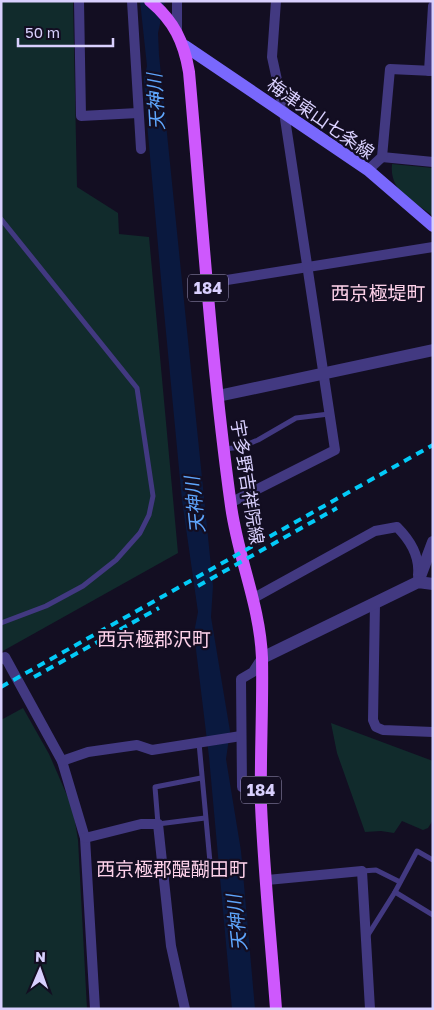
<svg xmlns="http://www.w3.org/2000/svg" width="434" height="1010" font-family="'Golos Text','Noto Sans JP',sans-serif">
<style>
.green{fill:#112b2c}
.water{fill:#0a193f}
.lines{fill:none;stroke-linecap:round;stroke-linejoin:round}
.service{stroke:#423981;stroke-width:5}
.minor{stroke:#423981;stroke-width:10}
.tertiary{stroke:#423981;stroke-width:12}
.secondary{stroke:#7968fd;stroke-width:12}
.primary{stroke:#ce58fd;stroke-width:12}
.rail{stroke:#03caf7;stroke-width:4;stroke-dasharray:8 6;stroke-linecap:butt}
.labels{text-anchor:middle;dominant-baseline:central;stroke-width:4.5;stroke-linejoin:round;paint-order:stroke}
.shield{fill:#130e22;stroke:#9e96bc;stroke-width:1}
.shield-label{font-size:16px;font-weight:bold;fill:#d9d0fe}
.street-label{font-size:18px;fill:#d9d0fe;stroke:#130e22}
.water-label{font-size:19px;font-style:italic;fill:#5fa6fd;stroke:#130e22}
.neighbourhood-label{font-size:19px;fill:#fed2ea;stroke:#130e22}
</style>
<rect width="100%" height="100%" fill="#130e22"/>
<g class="green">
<polygon points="1,1 73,1 77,187 118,213 119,234 149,237 178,553 1,652"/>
<path d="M392 164 433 168V216C413 200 389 192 392 164Z"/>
<polygon points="23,708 49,754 73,809 78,840 87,1009 1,1009 1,720"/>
<polygon points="331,723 433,761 433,820 428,828 423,830 402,821 394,833 381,831 365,832 337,753"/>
</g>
<polygon class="water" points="140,1 165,1 158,33 159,55 213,586 211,617 230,731 226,759 241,851 255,1009 232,1009 209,757 194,633 198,612 182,500 162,290 146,112 144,79 147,66"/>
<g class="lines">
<g class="service">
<polyline points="1,219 137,388 153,496 149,515 140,533 116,560 83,586 46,606 1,623"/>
<polyline points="225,449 241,447 258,440 296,418 329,414"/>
<polyline points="201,778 155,787 158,824 205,818"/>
<polyline points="163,864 211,873 199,743"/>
<polyline points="362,871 376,870 400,882"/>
<polyline points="395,892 433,915"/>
<polyline points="368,935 395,892 417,851 433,860"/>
</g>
<g class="minor">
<polyline points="79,1 81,116 138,113"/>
<polyline points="132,1 141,149"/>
<polyline points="177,30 177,1"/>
<polyline points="429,71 433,6"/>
<polyline points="382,157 433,162"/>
<polyline points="368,170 382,157 390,69 433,71"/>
<polyline points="208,283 433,247"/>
<polyline points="230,503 335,450 284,112 272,57 276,1"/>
<path d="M254 598 375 531 397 527C411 541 420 556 418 575"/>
<polyline points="375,603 373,720 376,727 383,730 433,732"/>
<polyline points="1,659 5,657 62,761 85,838 95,1009"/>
<polyline points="62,761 88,752 137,745 152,750 241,736"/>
<polyline points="261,797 242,787 241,679 253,672 262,658"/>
<polyline points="85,838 141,824 158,824 171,946 185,1009"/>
<polyline points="267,880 362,871 370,1009"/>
</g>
<g class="tertiary">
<polyline points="218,396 433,350"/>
<polyline points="418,582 433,542"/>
<polyline points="262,658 418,582 433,584"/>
</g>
<polyline class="secondary" points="185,46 368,170 433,226"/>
<path class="primary" d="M150 1C174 21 184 42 189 72 202 216 211 362 231 506 238 558 260 605 262 658 263 707 260 756 261 805 264 873 271 941 276 1009"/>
<g class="rail">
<polyline points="198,586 337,508"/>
<polyline points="34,677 159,608"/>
<polyline points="1,687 433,445"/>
</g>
</g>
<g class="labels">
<g class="shield">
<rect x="188" y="274.5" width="40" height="27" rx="4"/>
<rect x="241" y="776.5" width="40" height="27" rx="4"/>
</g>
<g class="shield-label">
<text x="208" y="288">184</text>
<text x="261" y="790">184</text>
</g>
<g class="street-label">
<text transform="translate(321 118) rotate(35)">梅津東山七条線</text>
<text transform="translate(248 482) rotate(81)">宇多野吉祥院線</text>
</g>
<g class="water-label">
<text transform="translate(155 102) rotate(-93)">天神川</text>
<text transform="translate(194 505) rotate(-96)">天神川</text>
<text transform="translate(236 923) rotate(-96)">天神川</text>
</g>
<g class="neighbourhood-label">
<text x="378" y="292">西京極堤町</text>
<text x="154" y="638">西京極郡沢町</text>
<text x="172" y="868">西京極郡醍醐田町</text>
</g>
</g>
<rect width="434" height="1010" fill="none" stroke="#d9d0fe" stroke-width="5"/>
<g transform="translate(40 970) rotate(2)" stroke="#130e22" stroke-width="4" paint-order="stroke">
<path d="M0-4L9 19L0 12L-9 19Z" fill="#d9d0fe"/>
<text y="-8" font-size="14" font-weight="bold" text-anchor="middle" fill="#d9d0fe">N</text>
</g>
<path d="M18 38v8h95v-8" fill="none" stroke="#d9d0fe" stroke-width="2.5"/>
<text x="25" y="38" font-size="15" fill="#d9d0fe" stroke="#130e22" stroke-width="4" paint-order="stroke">50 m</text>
</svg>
